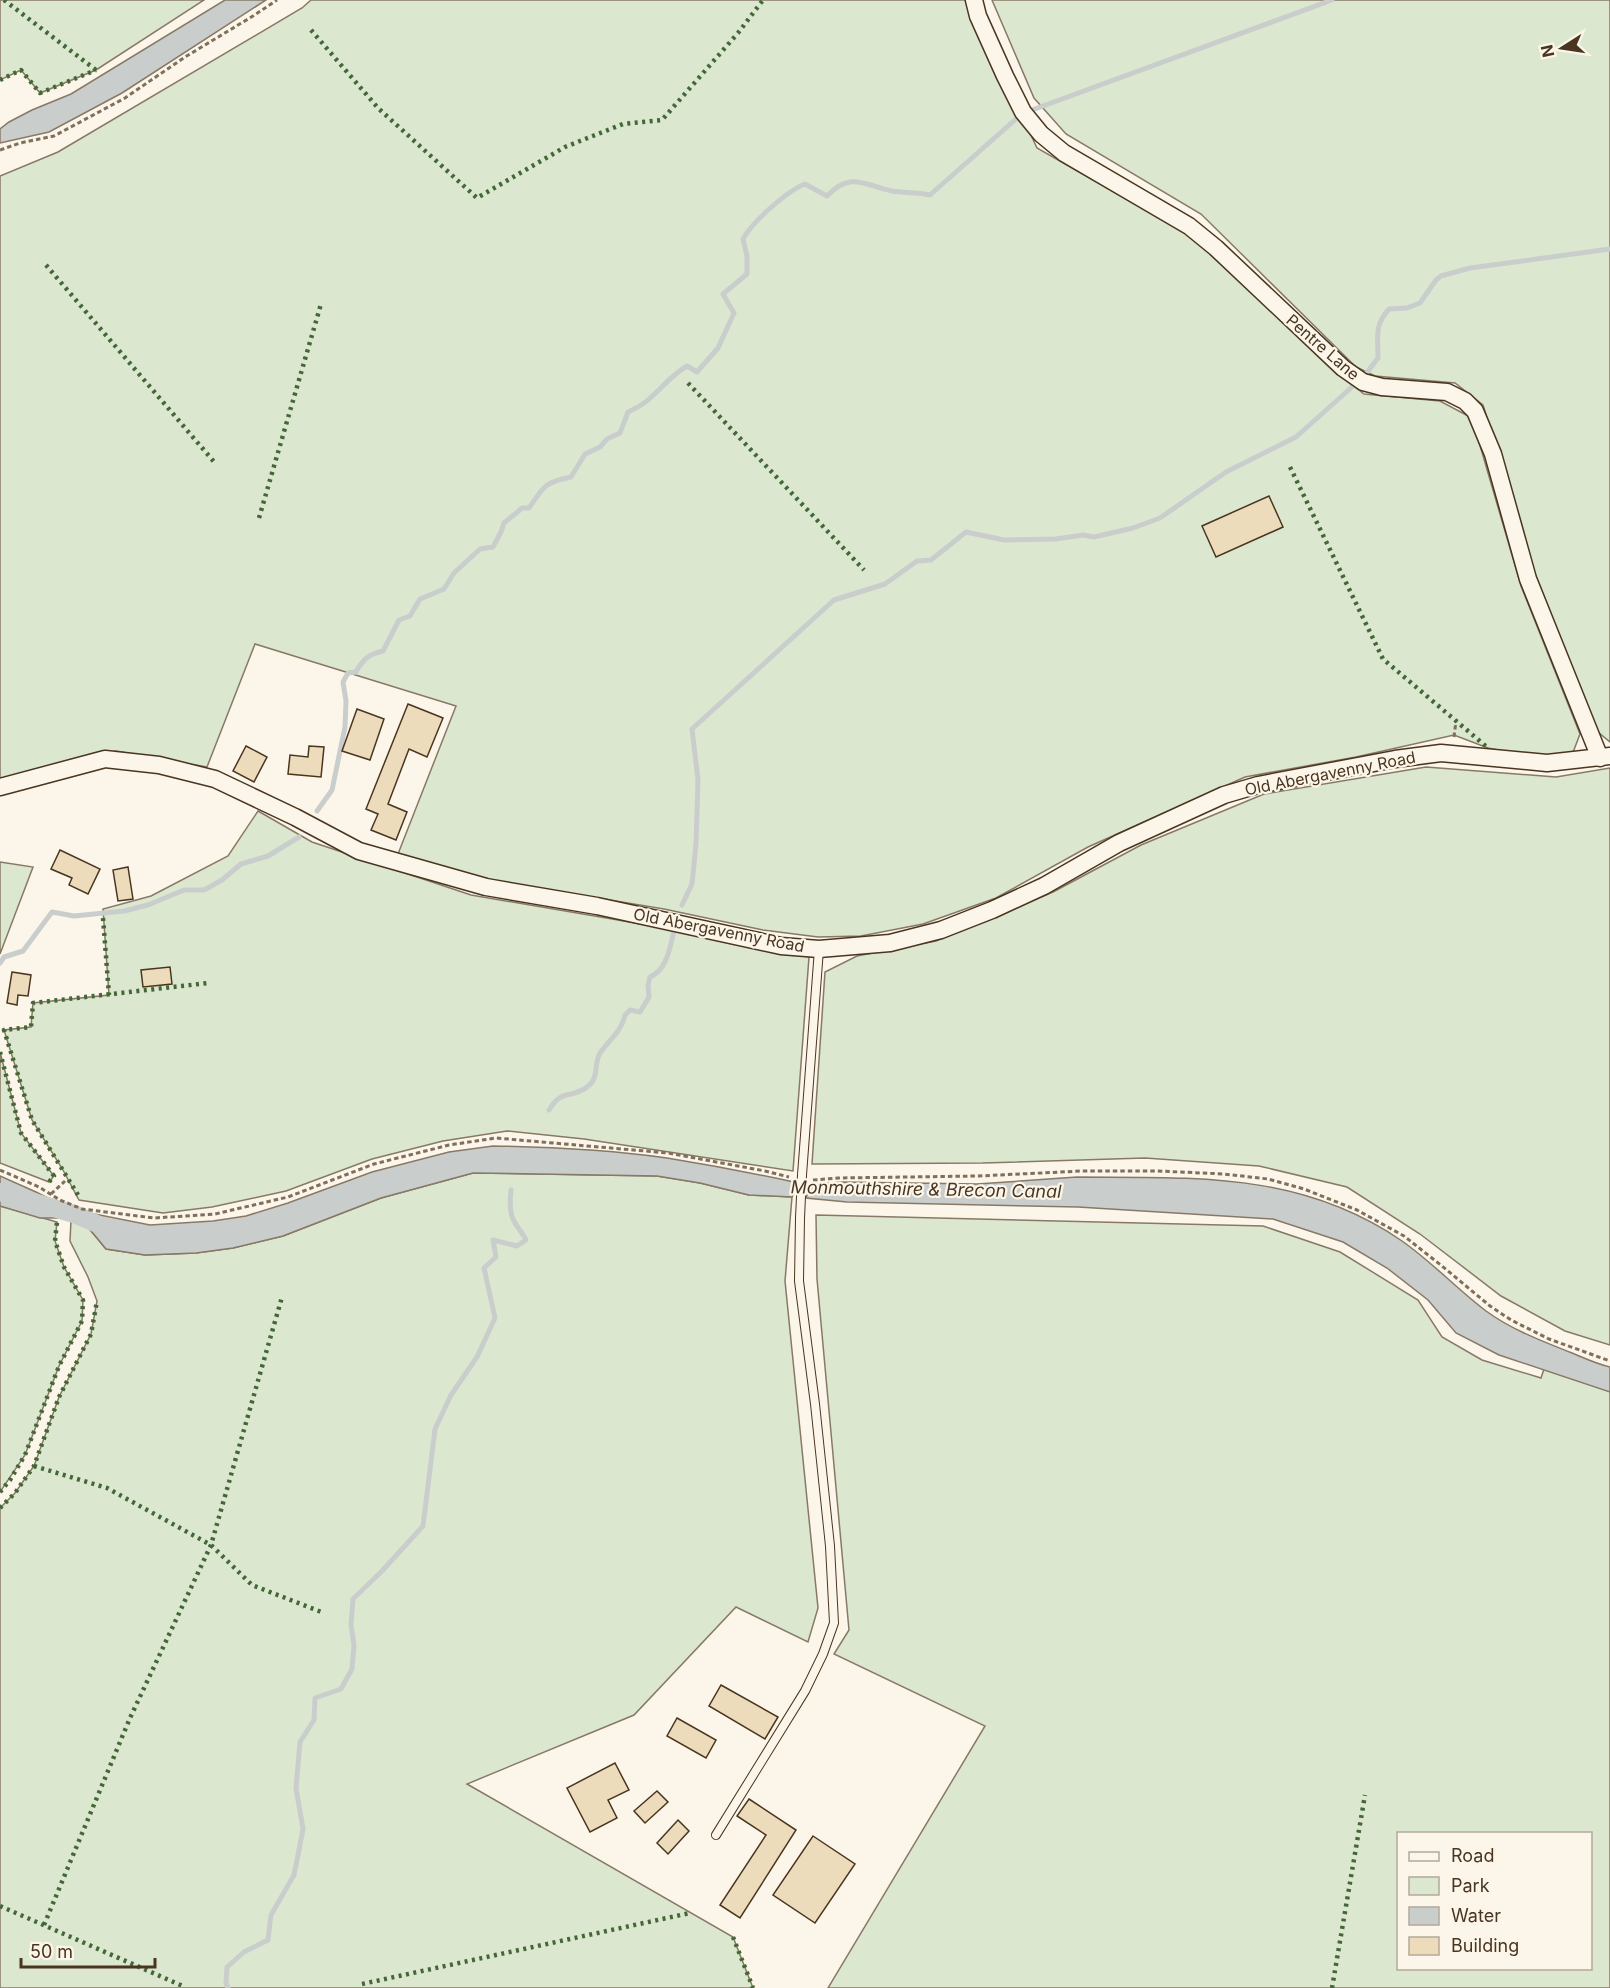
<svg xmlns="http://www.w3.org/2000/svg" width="1610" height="1988" font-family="Inter,sans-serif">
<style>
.green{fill:#dce7d0;stroke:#887966;stroke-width:1.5;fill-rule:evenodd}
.water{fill:#c9cecd;stroke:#887966;stroke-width:1.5}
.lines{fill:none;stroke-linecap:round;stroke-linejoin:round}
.stream{stroke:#c9cecd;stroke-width:5}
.canal{stroke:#c9cecd;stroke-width:18}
.building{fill:#ecdcbc;stroke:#4a3520;stroke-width:1.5}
.lane-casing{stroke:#4a3520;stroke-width:10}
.street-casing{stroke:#4a3520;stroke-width:19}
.path{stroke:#7f6f5c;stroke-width:3;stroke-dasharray:4.5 3;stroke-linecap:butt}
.lane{stroke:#fbf6e9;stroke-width:8}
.street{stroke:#fbf6e9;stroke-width:16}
.lane-bridge-casing{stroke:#4a3520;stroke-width:10;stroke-linecap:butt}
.lane-bridge{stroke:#fbf6e9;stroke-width:8}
.hedge{stroke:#436837;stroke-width:4.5;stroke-dasharray:3 4.5;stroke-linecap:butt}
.labels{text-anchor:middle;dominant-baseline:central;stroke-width:4.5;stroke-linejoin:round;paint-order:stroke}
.street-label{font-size:16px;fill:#4a3520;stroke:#fbf6e9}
.water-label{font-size:18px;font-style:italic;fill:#4a3520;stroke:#fbf6e9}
</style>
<rect width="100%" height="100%" fill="#fbf6e9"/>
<g class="green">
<polygon points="0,0 204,0 96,70 40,93 21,70 0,80"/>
<polygon points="311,0 968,0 1037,148 1191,236 1344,378 1364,394 1440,401 1472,418 1521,586 1580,734 1572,755 1526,756 1488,748 1454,735 1356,757 1245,777 1088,847 996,898 923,924 861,936 818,937 763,930 664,909 494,881 398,854 456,706 255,644 207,767 116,751 0,781 0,176 58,152 302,8"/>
<polygon points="992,0 1610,0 1610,742 1598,732 1534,571 1483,405 1455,383 1375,376 1356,367 1201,214 1066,134 1034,98"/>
<polygon points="1426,767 1556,777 1610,768 1610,1345 1565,1331 1501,1296 1420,1234 1347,1187 1259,1166 1145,1158 983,1163 812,1164 825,972 857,956 936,941 1053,892 1141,845 1264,794"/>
<polygon points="258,811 312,842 471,895 659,927 809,957 793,1171 584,1139 507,1131 443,1141 372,1159 286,1191 212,1207 163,1213 79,1200 63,1170 32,1120 4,1030 31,1027 33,1003 109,995 103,909 151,896 228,856"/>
<polygon points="0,862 33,867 0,954"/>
<polygon points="0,1052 21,1133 54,1176 49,1182 0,1163"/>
<polygon points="473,1173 657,1176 700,1183 749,1195 792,1197 785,1281 818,1608 808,1642 736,1607 634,1715 467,1784 733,1937 753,1988 0,1988 0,1508 15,1493 34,1466 59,1397 91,1334 97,1301 88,1277 70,1241 71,1220 87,1226 106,1249 145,1255 196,1253 233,1248 283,1236 381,1198"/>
<polygon points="0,1206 57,1222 55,1241 64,1267 83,1300 82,1321 59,1366 25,1455 0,1492"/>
<path d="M816 1215 1263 1226 1340 1252 1418 1300 1442 1337 1482 1360 1541 1378 1544 1369 1610 1391V1988H828L985 1726 834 1654 849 1630 817 1279ZM1398 1834H1590V1968H1398Z"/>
</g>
<g class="water">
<polygon points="225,0 266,0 122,93 49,132 0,143 0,129 9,122 32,110 71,94"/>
<path d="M493 1146C551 1147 610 1150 667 1158 710 1165 752 1173 794 1182L796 1190 792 1197 749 1195 700 1183 657 1176 473 1173 381 1198 283 1236 233 1248 196 1253 145 1255 106 1249 87 1226 71 1220 75 1210 150 1225 213 1221 246 1216 288 1203 372 1172 449 1152Z"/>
<polygon points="0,1176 36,1192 62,1205 63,1212 59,1218 40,1218 0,1206"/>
<path d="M1077 1177C1194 1178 1300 1171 1402 1241 1432 1262 1457 1289 1486 1311 1512 1330 1542 1341 1572 1353 1584 1358 1597 1364 1610 1367V1392L1499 1355 1456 1333 1428 1300 1387 1268 1343 1242 1273 1219 1078 1207 847 1202 806 1198 809 1190 806 1185 843 1182 977 1184Z"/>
</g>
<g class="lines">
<g class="stream">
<polyline points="1032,110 1332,0"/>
<path d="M1365 375 1378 358C1378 338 1374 325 1389 309L1407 308 1420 303 1436 280 1441 276 1470 268 1610 249"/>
<path d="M317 811 332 790 345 727 346 701 343 682 348 673 356 672C363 659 369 654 383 651L399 620 410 616 420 599 444 589 454 573 480 549 493 547 501 532 504 523 522 508H529C544 486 545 482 571 477L585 454 600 447 607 439 620 433 628 412C655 401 663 380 687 366L697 372 718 348 734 313 723 294 747 274V256L743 239C752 222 787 191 805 184L827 196C851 171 864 185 892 191 904 193 917 192 930 195L1017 118"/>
<polyline points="682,905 692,884 696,844 698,780 692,729 834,600 885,584 917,561 931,560 966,532 1004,540 1056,539 1083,535 1094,537 1133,528 1160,518 1226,472 1296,437 1352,387"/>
<polyline points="0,963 4,957 23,951 52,912 74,916 124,911 148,905 184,890 204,890 222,880 241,864 268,856 299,837"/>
<path d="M549 1110C562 1088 572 1099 587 1087 600 1078 593 1065 600 1053 609 1040 622 1031 625 1015L630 1010 640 1012 649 997 648 985 650 977C667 970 670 947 674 931"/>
<path d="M228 1988 226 1983 227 1967 244 1952 268 1940 271 1915 294 1875 299 1850 303 1829 296 1788 300 1742 314 1720 315 1698 341 1689 352 1669 354 1645 351 1625 353 1599 382 1571 423 1526 435 1429 451 1395 477 1357 495 1318 484 1268 496 1257 493 1240 517 1246 526 1240C522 1232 516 1226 513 1219 509 1210 510 1199 511 1190"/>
</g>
<polyline class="canal" points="0,1192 74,1214 95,1223"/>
</g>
<g class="building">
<polygon points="1269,496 1283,527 1216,557 1202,526"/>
<polygon points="408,704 443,718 427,757 409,749 388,804 407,812 396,840 371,830 378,814 366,809"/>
<polygon points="357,709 384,719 370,760 342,751"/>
<polygon points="246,746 267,757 254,782 233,771"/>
<polygon points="309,746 324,747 321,777 288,774 290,755 308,757"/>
<polygon points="60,850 100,869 88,894 69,885 72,878 51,869"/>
<polygon points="128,867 133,899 118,901 113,870"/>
<polygon points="170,967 172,984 143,987 141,970"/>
<polygon points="12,972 31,975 28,996 18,995 17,1005 7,1003"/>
<polygon points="721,1685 778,1717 765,1739 709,1706"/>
<polygon points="677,1718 716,1740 706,1758 667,1736"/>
<polygon points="615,1763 629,1790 608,1800 617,1818 590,1832 567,1788"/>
<polygon points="657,1791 668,1802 645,1823 634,1811"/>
<polygon points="749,1799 796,1830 740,1918 720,1905 766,1835 737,1816"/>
<polygon points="678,1820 689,1831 668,1854 657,1843"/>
<polygon points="813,1836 855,1864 815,1923 773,1895"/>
</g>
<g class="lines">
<defs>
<g id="lane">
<polyline points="802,1175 819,949"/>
<polyline points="716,1835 805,1691 823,1654 834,1623 830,1546 815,1404 799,1281 800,1218"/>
</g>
<g id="street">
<polyline points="974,0 978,16 1005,76 1023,112 1041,134 1064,153 1189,226 1216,248 1343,368 1363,382 1382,387 1447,392 1465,401 1475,411 1493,454 1528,579 1600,758"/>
<polyline points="0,787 105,759 159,765 215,779 295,817 359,851 486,887 597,906 781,946 819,949 890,943 941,930 992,910 1044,886 1119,843 1224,795 1258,785 1395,759 1441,753 1547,763 1610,756"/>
</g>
</defs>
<use href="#lane" class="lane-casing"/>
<use href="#street" class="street-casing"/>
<g class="path">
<polyline points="0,150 20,143 54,136 125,98 185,57 253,16 277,0"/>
<polyline points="1454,737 1456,721"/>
<polyline points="0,1170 39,1187 60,1200 82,1209 154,1218 215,1214 288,1197 374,1164 449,1145 496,1138 668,1153 765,1171 789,1177"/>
<polyline points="813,1180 838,1178 978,1176 1082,1171 1158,1171 1224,1174 1268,1179 1304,1189 1357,1210 1404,1236 1442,1266 1490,1306 1511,1320 1549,1339 1610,1361"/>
<polyline points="51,1194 65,1181"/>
</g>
<use href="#lane" class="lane"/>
<use href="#street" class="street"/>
<defs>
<polyline id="lane-bridge" points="800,1218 802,1175"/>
</defs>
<use href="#lane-bridge" class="lane-bridge-casing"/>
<use href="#lane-bridge" class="lane-bridge"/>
<g class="hedge">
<polyline points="4,0 96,70"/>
<polyline points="311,30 378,108 477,198 565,147 623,124 662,120 738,33 763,0"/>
<polyline points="0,80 21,70 40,93 96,70"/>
<polyline points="46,265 215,463"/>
<polyline points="688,383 864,570"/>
<polyline points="1290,467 1383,659 1488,748"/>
<polyline points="259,518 321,304"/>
<polyline points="103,918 109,995"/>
<polyline points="0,1052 21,1133 54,1176 49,1182"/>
<polyline points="78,1195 32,1120 4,1030 31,1027 33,1003 208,983"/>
<polyline points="34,1466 107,1488 211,1545 252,1585 324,1613"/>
<polyline points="0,1492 10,1480 25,1455 59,1366 82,1321 83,1300 64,1267 55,1241 57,1222"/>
<polyline points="0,1508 15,1493 34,1466 59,1397 91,1334 97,1301"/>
<polyline points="0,1906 185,1987"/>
<polyline points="44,1925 130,1718 211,1545 282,1297"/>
<polyline points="733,1937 753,1988"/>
<polyline points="362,1984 690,1913"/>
<polyline points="1332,1988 1365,1795"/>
</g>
</g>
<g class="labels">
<g class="street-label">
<text transform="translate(1323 347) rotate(41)">Pentre Lane</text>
<text transform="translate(1330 773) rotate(-11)">Old Abergavenny Road</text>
<text transform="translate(719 930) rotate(11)">Old Abergavenny Road</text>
</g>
<g class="water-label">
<text transform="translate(926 1189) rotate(1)">Monmouthshire &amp; Brecon Canal</text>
</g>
</g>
<rect x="1397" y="1832" width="195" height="138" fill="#fbf6e9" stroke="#b4a999" stroke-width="1.5"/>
<rect x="1409" y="1852" width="30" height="9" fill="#fbf6e9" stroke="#b4a999" stroke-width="1.5"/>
<text x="1451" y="1862" font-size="18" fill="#4a3520">Road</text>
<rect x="1409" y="1877" width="30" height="18" fill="#dce7d0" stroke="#b4a999" stroke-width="1.5"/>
<text x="1451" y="1892" font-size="18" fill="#4a3520">Park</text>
<rect x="1409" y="1907" width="30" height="18" fill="#c9cecd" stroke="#b4a999" stroke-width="1.5"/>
<text x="1451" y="1922" font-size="18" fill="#4a3520">Water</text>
<rect x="1409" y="1937" width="30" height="18" fill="#ecdcbc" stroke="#b4a999" stroke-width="1.5"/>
<text x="1451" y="1952" font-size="18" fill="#4a3520">Building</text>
<g transform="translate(1562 48) rotate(258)" stroke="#fbf6e9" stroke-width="4.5" paint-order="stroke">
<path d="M0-4.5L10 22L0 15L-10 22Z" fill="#4a3520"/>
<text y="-9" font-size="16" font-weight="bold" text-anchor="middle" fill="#4a3520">N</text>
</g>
<path d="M21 1958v9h134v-9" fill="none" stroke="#4a3520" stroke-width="3"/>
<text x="30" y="1958" font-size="18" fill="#4a3520" stroke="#fbf6e9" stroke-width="4.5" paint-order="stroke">50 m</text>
</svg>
